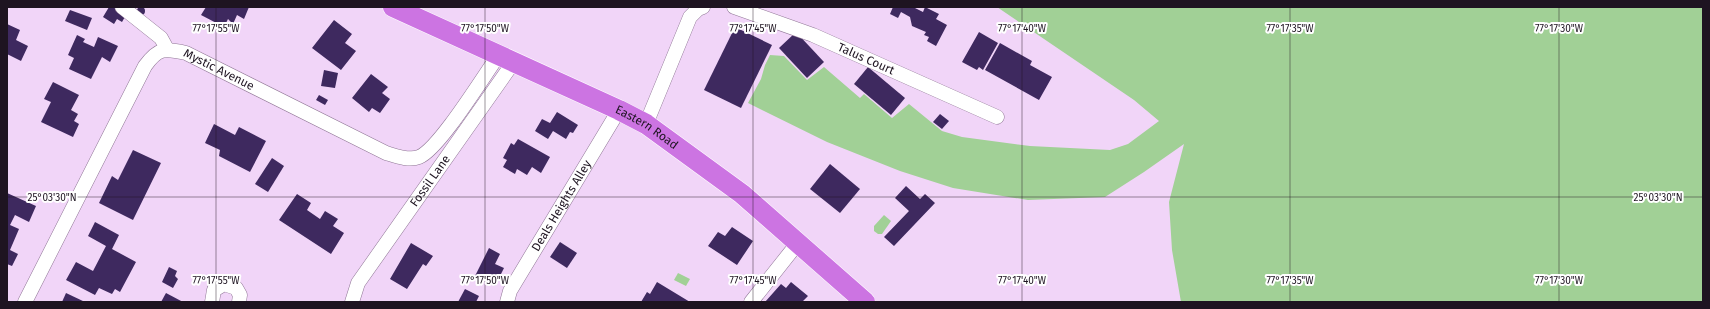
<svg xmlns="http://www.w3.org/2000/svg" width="1710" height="309" font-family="'Fira Sans',sans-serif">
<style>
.water{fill:#a1d096}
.building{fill:#3e295f}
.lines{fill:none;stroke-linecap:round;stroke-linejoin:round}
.minor-casing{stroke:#907796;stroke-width:15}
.highway-casing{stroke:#fff;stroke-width:21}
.minor{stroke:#fff;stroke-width:14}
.highway{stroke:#cc74e2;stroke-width:20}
.ticks{fill:none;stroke:#1e1421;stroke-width:1;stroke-opacity:0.45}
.labels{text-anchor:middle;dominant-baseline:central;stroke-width:4;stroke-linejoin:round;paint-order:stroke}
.street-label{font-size:12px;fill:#1e1421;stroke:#fff}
.ticks-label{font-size:10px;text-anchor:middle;fill:#1e1421;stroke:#fff;stroke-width:4;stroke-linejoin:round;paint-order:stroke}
</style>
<rect width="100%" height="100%" fill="#f1d5f8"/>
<g class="water">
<polygon points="997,7 1703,7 1703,302 1181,302 1172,250 1169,202 1184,144 1144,172 1105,197 1028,200 953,188 900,171 827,142 748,103 761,79 765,65 770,55 784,56 807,80 824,67 860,98 864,94 892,118 909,104 942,131 962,137 1030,146 1110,150 1128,144 1159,121 1134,100"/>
<polygon points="884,215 891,221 882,234 878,234 874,231 874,226"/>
<polygon points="678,273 690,279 686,286 674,280"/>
</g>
<g class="building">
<circle cx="141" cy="11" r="4"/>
<polygon points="109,7 113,7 126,15 122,22 117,19 114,24 103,17"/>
<polygon points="206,7 249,7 244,19 237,15 233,24 228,19 224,27 201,15"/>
<polygon points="893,7 913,7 923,12 925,7 939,14 936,19 947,25 936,46 927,41 929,37 924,35 926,32 912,26 910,17 901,12 898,18 890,14"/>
<polygon points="70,10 92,18 87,30 65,21"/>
<polygon points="334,20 352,34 345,43 356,51 341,70 312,48"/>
<polygon points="7,24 20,30 16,40 28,46 21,61 7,54"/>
<polygon points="735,27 772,45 741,108 704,90"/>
<polygon points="796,32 824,62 807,78 779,48"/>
<polygon points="979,32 998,43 983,70 979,67 977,70 962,62"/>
<polygon points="77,35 85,39 83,42 94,47 98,37 118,46 110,62 102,57 91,79 69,69 74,58 68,55"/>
<polygon points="1000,43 1032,61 1030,65 1052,77 1039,100 985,70"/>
<polygon points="868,67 905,98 891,115 854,84"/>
<polygon points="324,70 338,73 335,88 321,86"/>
<polygon points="371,74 388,87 382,93 390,99 380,113 372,108 369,112 352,98"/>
<polygon points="53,82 79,95 71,110 78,114 74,121 79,124 73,137 41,122 51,102 44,99"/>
<polygon points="319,95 328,100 325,105 316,100"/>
<polygon points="557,112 578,125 573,133 570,132 566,139 553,131 548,139 535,131 542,119 550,123"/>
<polygon points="940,114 949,121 942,129 933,122"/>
<polygon points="214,124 235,135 239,127 266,141 250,172 219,156 220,150 205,143"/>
<polygon points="518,139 550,157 541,173 532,167 527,175 517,169 515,174 503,167 507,160 503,158 511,143 514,145"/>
<polygon points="133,150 161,163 133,220 99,203 112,176 118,180"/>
<polygon points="272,158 284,166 268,192 255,184"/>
<polygon points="830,164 860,189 840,213 810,189"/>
<polygon points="906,186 920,199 925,194 935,203 894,246 884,237 909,211 895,198"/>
<polygon points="7,193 36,206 29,222 15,215 10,225 19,229 10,250 18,254 12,266 7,264"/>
<polygon points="297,194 311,203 307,210 320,219 325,211 338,219 333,226 344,233 331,254 279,220"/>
<polygon points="95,222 119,235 112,249 136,262 120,292 115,289 112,294 99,288 95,295 66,280 76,262 93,271 106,246 88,236"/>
<polygon points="732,227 753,241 737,265 708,246 718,232 725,236"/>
<polygon points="560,242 577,253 567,268 550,257"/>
<polygon points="411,243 433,256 426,266 423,264 407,289 390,279"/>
<polygon points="489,248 500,254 495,264 504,268 495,286 475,276"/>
<polygon points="169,267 177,271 175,276 178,279 173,288 162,282"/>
<polygon points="657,282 690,302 641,302 647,292 650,294"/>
<polygon points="791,282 808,296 802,302 765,302 781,284 786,288"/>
<polygon points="465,289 479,296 476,302 458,302"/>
<polygon points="66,293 85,302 62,302"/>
<polygon points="166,293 183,302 161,302"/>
</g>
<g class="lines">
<defs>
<g id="minor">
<polyline points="122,7 161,38 167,49"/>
<path id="s1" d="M734 7 813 35 997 117"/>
<polyline points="646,124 690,17 698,9 703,7"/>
<path id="s2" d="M25 302 145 66C158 48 164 48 186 53L386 153C396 156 409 161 419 157 439 149 483 77 498 56"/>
<polyline points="212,302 214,290 224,284 236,288 240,295 239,302"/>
<path id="s3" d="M352 302 358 283 513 63"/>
<path id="s4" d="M507 302 510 291 516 281 619 110"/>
<polyline points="751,302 797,244"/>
</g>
<g id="highway">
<path id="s5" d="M393 7 619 110 646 124 742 194 865 302"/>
</g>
</defs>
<use href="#minor" class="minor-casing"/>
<use href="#highway" class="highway-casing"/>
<use href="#minor" class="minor"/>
<use href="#highway" class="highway"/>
</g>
<path class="ticks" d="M216 7V302M485 7V302M753 7V302M1022 7V302M1290 7V302M1559 7V302M7 197H1703"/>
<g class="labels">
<g class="street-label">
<text stroke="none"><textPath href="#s1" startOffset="142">Talus Court</textPath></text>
<text stroke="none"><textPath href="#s2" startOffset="349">Mystic Avenue</textPath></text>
<text stroke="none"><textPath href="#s5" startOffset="281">Eastern Road</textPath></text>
<text stroke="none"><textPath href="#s3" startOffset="145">Fossil Lane</textPath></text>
<text stroke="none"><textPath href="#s4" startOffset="111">Deals Heights Alley</textPath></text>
</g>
</g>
<g class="ticks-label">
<text x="216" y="32">77°17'55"W</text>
<text x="485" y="32">77°17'50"W</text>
<text x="753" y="32">77°17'45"W</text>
<text x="1022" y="32">77°17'40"W</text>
<text x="1290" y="32">77°17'35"W</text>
<text x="1559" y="32">77°17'30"W</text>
<text x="52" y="201">25°03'30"N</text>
<text x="1658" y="201">25°03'30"N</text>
<text x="216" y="284">77°17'55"W</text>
<text x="485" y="284">77°17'50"W</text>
<text x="753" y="284">77°17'45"W</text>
<text x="1022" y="284">77°17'40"W</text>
<text x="1290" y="284">77°17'35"W</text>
<text x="1559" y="284">77°17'30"W</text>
</g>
<rect width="1710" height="309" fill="none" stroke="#1e1421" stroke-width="16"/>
</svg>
